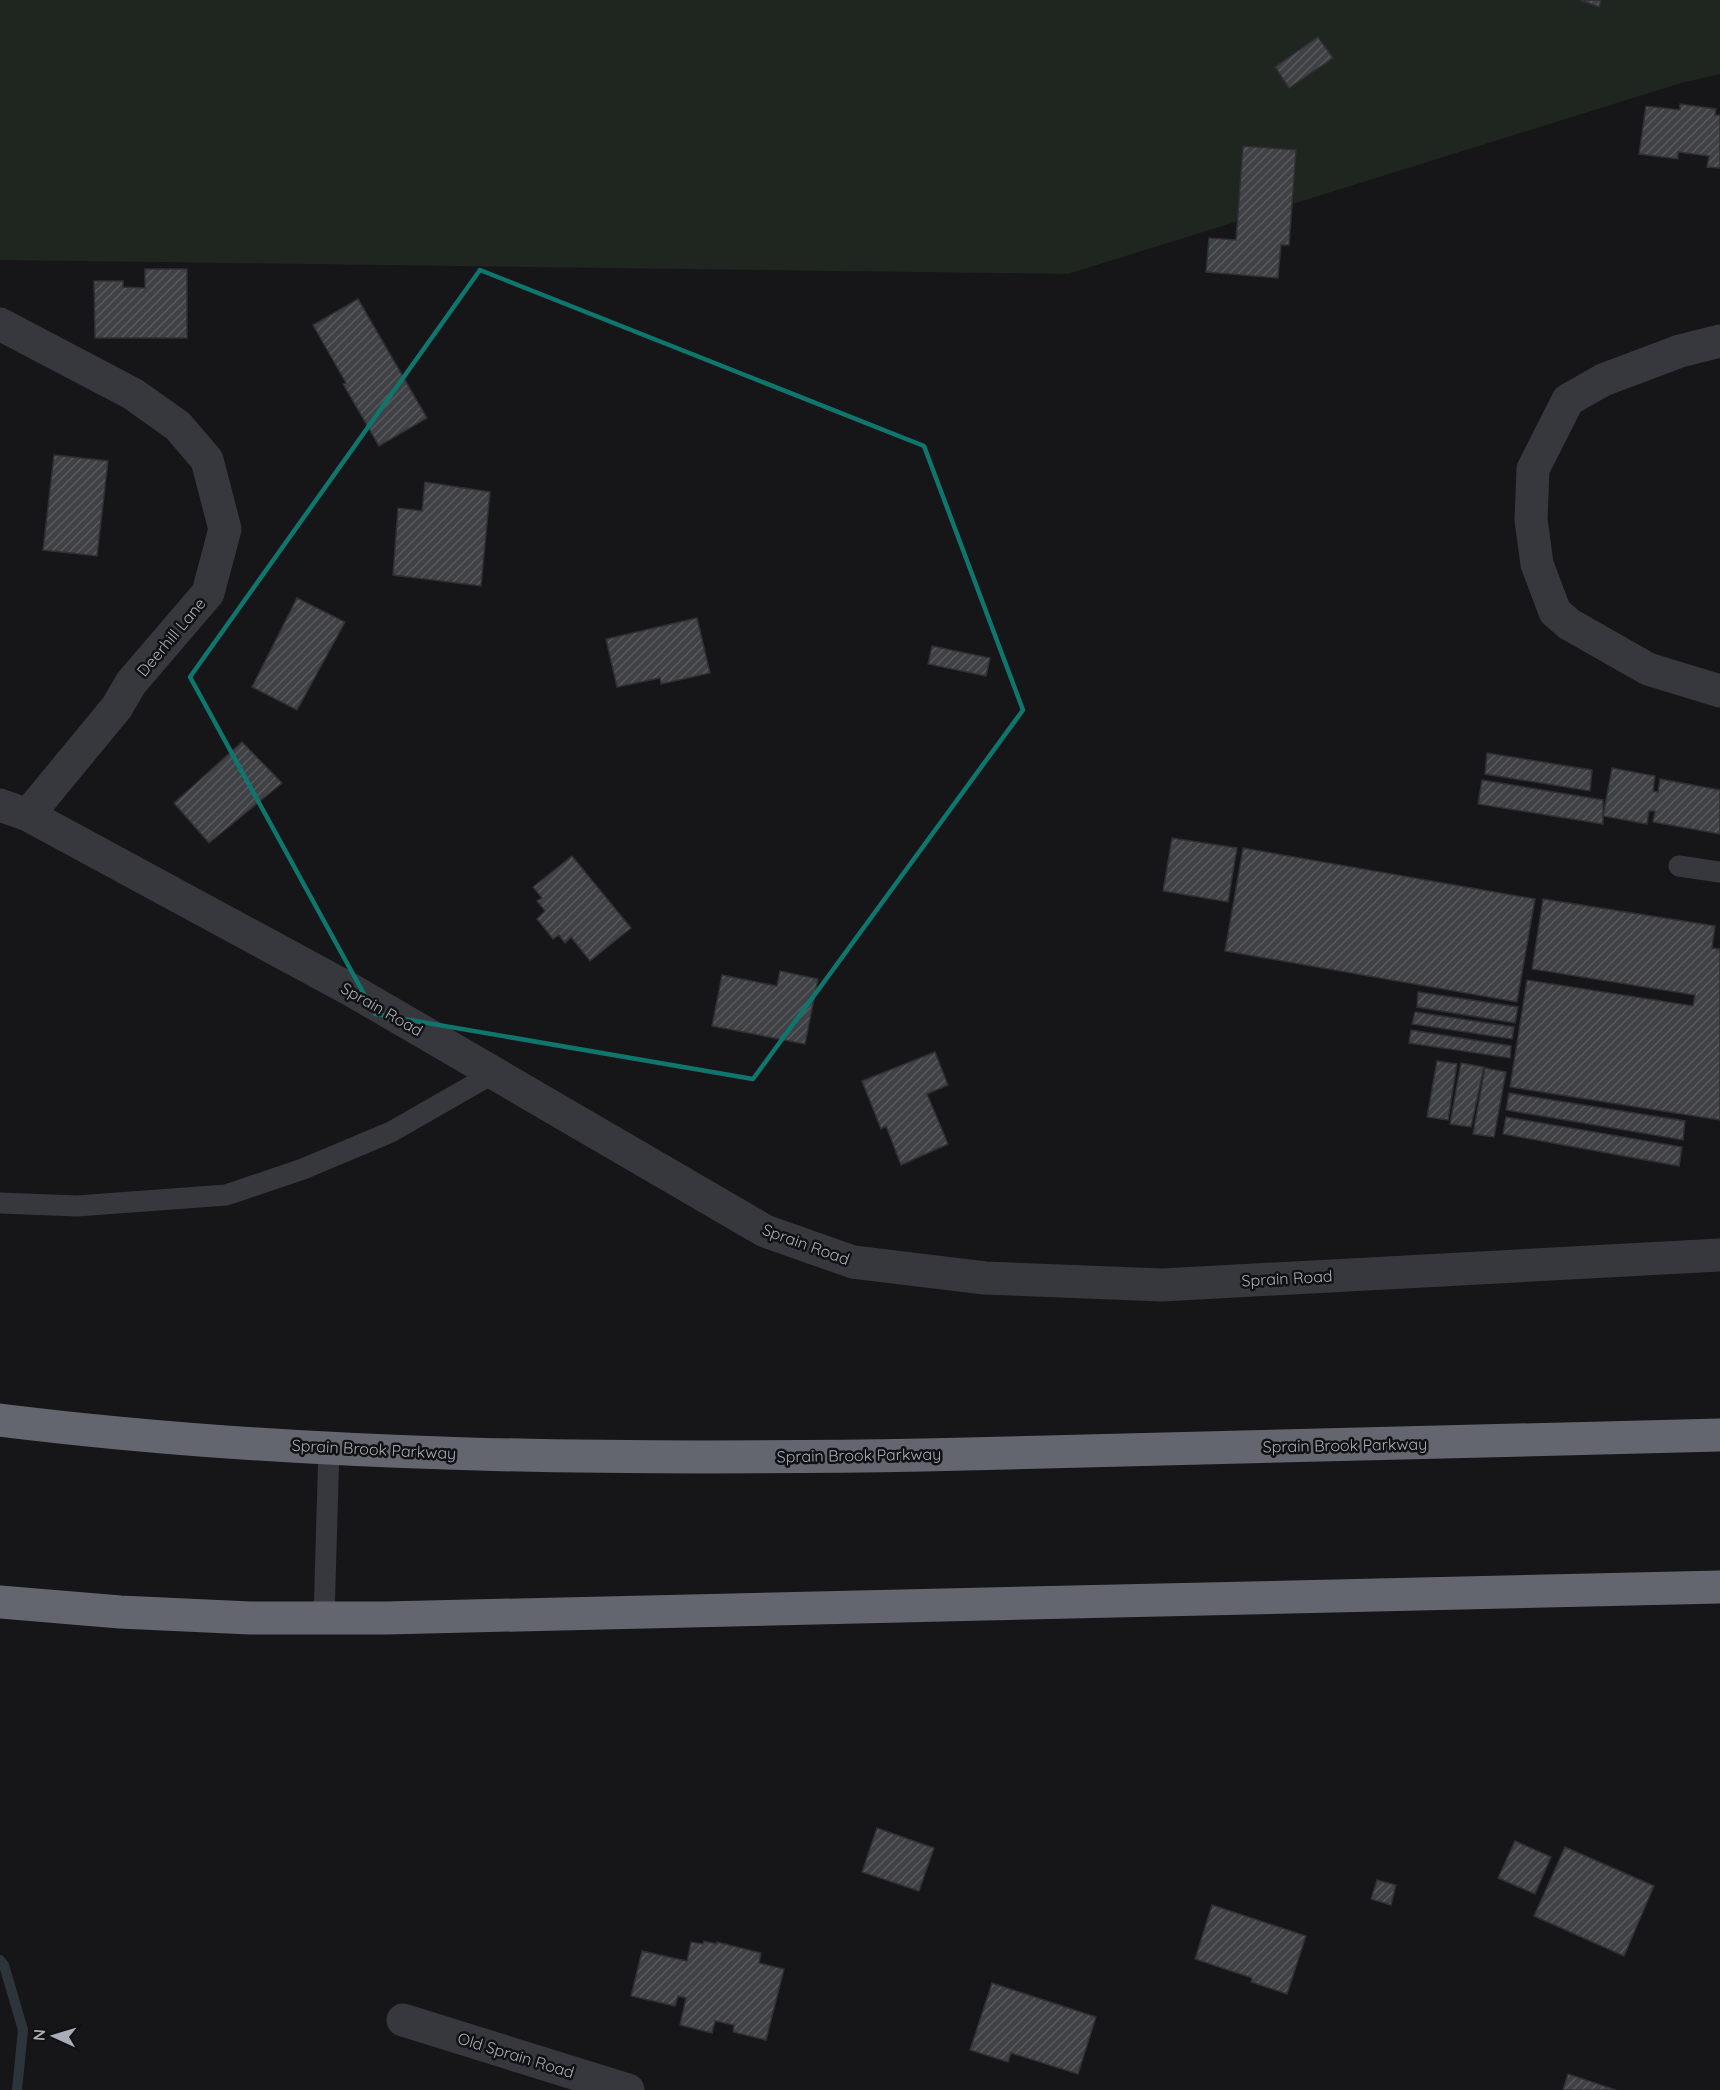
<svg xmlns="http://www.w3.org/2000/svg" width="1720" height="2090" font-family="Quicksand,sans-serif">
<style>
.grass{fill:#1e261f}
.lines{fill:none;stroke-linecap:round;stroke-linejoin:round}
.stream{stroke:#2c353c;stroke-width:10}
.building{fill:url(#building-hatch);stroke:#303034;stroke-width:1.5}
.service{stroke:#37383d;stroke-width:21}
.minor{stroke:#37383d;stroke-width:33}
.tertiary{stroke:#37383d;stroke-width:33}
.motorway{stroke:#63666e;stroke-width:33}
.marked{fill:none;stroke:#0f766e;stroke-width:4.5;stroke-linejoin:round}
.labels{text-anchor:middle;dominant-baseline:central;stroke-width:5;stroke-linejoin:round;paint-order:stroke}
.street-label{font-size:16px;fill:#a8adb8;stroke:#111113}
</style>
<defs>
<pattern id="building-hatch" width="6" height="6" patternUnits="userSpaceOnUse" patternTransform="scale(1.5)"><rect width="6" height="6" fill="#404145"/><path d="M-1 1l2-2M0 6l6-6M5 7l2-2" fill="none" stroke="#595a5e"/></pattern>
</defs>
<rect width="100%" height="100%" fill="#161618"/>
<polygon class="grass" points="0,0 1720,0 1720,74 1681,83 1068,274 0,260"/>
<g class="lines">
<polyline class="stream" points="0,1960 4,1965 23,2030 17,2090"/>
</g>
<g class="building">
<polygon points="1580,0 1601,0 1599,7"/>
<polygon points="1318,37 1333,58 1289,88 1275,67"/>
<polygon points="1680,104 1716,109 1715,115 1720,115 1720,168 1707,167 1709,156 1678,152 1678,159 1639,154 1646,106 1680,110"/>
<polygon points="1243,146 1296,150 1289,245 1281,245 1278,278 1206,272 1209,238 1236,240"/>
<polygon points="145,269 187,269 187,338 95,338 94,281 123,281 123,287 145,288"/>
<polygon points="358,299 427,418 379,446 343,384 346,383 313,325"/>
<polygon points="54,455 108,461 97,556 43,550"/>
<polygon points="425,482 490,492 481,586 393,575 398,508 422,511"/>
<polygon points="297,598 345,622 297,710 252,687"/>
<polygon points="697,618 710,673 661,684 660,678 617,687 606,639"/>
<polygon points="932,646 990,658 986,676 928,664"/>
<polygon points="242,742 282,783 209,843 174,803"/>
<polygon points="1487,753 1592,770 1590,791 1485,774"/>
<polygon points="1612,768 1655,776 1653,791 1658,792 1660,779 1720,790 1720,834 1653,822 1655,811 1649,811 1647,824 1603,816"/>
<polygon points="1482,780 1603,800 1603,824 1478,804"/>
<polygon points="1172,838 1237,848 1228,902 1163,891"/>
<polygon points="1243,848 1535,899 1517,1002 1225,951"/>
<polygon points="572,856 631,928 590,961 571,937 565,943 559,935 553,939 537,919 545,911 537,901 542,898 533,887"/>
<polygon points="1543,899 1715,926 1712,948 1720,949 1720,1120 1510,1087 1527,980 1693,1006 1695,995 1532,969"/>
<polygon points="780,971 818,979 805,1044 712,1026 722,975 777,986"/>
<polygon points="1418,992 1518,1007 1515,1023 1417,1007"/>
<polygon points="1415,1012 1514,1027 1512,1039 1412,1024"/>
<polygon points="1411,1030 1511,1046 1510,1058 1409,1043"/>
<polygon points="935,1052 948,1085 927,1094 948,1144 901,1165 886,1126 881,1129 862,1081"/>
<polygon points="1437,1061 1457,1064 1448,1120 1427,1117"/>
<polygon points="1461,1063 1484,1067 1471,1127 1450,1124"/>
<polygon points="1485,1068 1506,1072 1494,1137 1473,1134"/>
<polygon points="1509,1093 1685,1121 1683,1140 1506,1110"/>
<polygon points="1506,1117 1682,1147 1679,1166 1503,1134"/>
<polygon points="877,1828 934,1848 919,1891 862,1872"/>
<polygon points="1515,1841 1551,1857 1535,1894 1498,1878"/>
<polygon points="1565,1847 1654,1886 1624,1956 1534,1916"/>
<polygon points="1377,1880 1396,1885 1391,1905 1371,1899"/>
<polygon points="1212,1905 1306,1936 1287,1994 1251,1982 1252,1978 1195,1959"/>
<polygon points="704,1941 717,1944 717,1942 761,1953 759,1963 784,1969 766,2040 733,2032 734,2025 715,2021 712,2033 680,2025 686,1998 678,1996 675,2006 631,1996 642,1951 687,1961 691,1942 703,1944"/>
<polygon points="992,1983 1096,2017 1078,2074 1011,2053 1008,2062 970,2050"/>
<polygon points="1568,2074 1616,2090 1563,2090"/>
</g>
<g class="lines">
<g class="service">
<polyline points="1679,866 1720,872"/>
<polyline points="0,1203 77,1206 226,1195 303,1169 391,1132 494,1073"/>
<polyline points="324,1618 329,1447"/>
</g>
<g class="minor">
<polyline points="0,324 133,394 178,426 207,460 225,529 208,593 131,683 117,707 28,815"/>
<polyline points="403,2020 628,2090"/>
</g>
<g class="tertiary">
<polyline points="1720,341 1680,351 1603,380 1568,400 1533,469 1531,520 1537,564 1555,612 1569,624 1648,669 1720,691"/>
<polyline points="0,805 28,815 353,991 765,1231 853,1262 985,1278 1162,1285 1720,1255"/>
</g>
<g class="motorway">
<path d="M0 1420C306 1458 616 1460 924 1455 1190 1450 1455 1442 1720 1435"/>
<polyline points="0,1602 120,1612 250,1618 386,1618 1720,1587"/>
</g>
</g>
<path class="marked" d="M480 270 924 446 1023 710 753 1079 375 1014 190 677Z"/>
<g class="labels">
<g class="street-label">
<text transform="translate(171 637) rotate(-50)">Deerhill Lane</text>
<text transform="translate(382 1009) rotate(30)">Sprain Road</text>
<text transform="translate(806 1244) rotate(20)">Sprain Road</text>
<text transform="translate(1287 1278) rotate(-3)">Sprain Road</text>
<text transform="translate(1345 1445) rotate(-1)">Sprain Brook Parkway</text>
<text transform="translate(374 1449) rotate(3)">Sprain Brook Parkway</text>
<text transform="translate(859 1455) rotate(-1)">Sprain Brook Parkway</text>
<text transform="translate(516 2055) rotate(17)">Old Sprain Road</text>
</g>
</g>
<g transform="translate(54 2036) rotate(274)" stroke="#111113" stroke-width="4.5" paint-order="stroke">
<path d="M0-4.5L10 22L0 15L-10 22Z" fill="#a8adb8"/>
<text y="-9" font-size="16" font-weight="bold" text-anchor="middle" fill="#a8adb8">N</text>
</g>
</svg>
